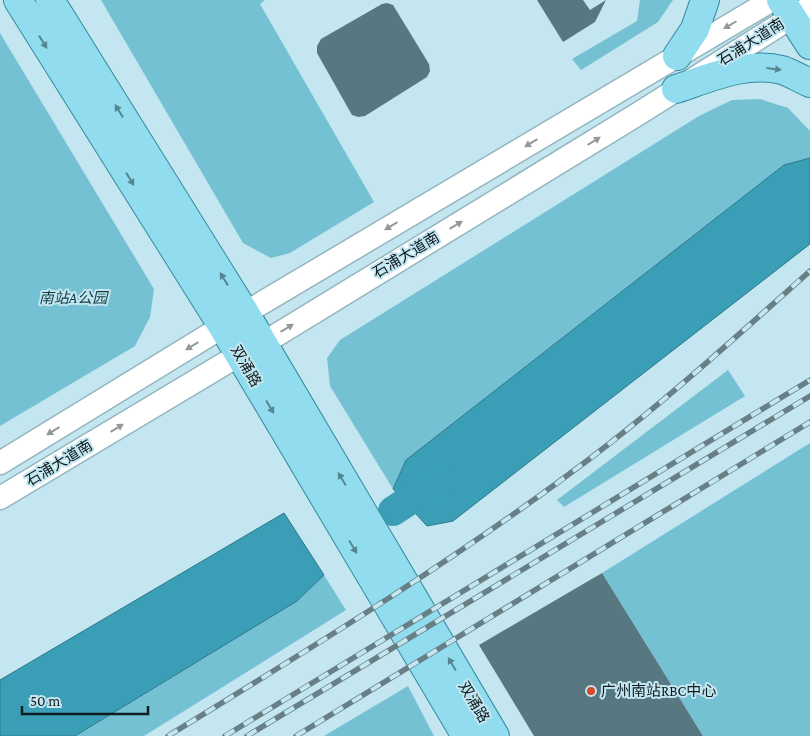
<svg xmlns="http://www.w3.org/2000/svg" width="810" height="736" font-family="'Crimson Pro','Noto Sans SC',serif">
<style>
.green{fill:#75c1d4}
.water{fill:#3a9fb6;stroke:#2d7889}
.lines{fill:none;stroke-linecap:round;stroke-linejoin:round}
.river{stroke:#3a9fb6;stroke-width:30}
.building{fill:#577881}
.minor-casing{stroke:#94b6bf;stroke-width:25}
.major-casing{stroke:#338b9f;stroke-width:30}
.minor{stroke:#fff;stroke-width:22}
.major{stroke:#91ddef;stroke-width:28}
.rail-casing{stroke:#687f86;stroke-width:5.5}
.rail{stroke:#c3e6f0;stroke-width:4;stroke-dasharray:11;stroke-linecap:butt}
.oneway{fill:#93999b}
.oneway2{fill:#568692}
.poi-dot{fill:#d54c24;stroke:#c3e6f0;stroke-width:2}
.labels{text-anchor:middle;dominant-baseline:central;stroke-width:4;stroke-linejoin:round;paint-order:stroke}
.street-label{font-size:15px;fill:#0f1c20;stroke:#c3e6f0}
.park-label{font-size:15px;font-style:italic;fill:#0f3d47;stroke:#c3e6f0}
.poi-label{font-size:15px;fill:#0f1c20;stroke:#c3e6f0;text-anchor:start}
</style>
<rect width="100%" height="100%" fill="#c3e6f0"/>
<g class="green">
<polygon points="101,0 265,0 260,4 374,202 290,253 271,258 243,243"/>
<polygon points="640,0 673,0 658,22 581,70 572,59 637,21"/>
<polygon points="0,33 154,289 150,317 135,346 0,426"/>
<polygon points="760,99 788,108 810,131 810,158 784,165 406,460 393,489 330,386 327,358 340,340 699,116 732,100"/>
<polygon points="728,370 745,396 564,507 557,500"/>
<polygon points="810,443 810,736 703,736 602,573"/>
<polygon points="324,575 346,610 144,736 75,736 297,601"/>
<polygon points="408,686 434,736 324,736"/>
</g>
<g class="water">
<polygon points="810,158 810,244 453,521 427,526 393,489 406,460 784,165"/>
<polygon points="284,513 324,575 297,601 75,736 0,736 0,680"/>
</g>
<g class="lines">
<polyline class="river" points="393,511 440,480"/>
</g>
<g class="building">
<polygon points="537,0 583,0 590,10 606,0 595,22 563,42"/>
<polygon points="387,3 393,5 429,64 430,71 427,77 365,116 358,117 352,115 317,53 317,46 321,39 382,4"/>
<polygon points="602,573 703,736 534,736 479,645"/>
</g>
<g class="lines">
<defs>
<g id="minor">
<polyline points="0,463 245,313 772,0"/>
<polyline points="0,498 239,355 262,344 638,114 792,17 810,7"/>
</g>
<g id="major">
<polyline points="18,0 223,327 466,736"/>
<polyline points="50,0 245,313 495,736"/>
<polyline points="781,0 810,45"/>
<polyline points="677,56 695,29 705,0"/>
<path d="M676 89C710 78 745 61 782 70 791 73 801 79 810 83"/>
</g>
</defs>
<use href="#minor" class="minor-casing"/>
<use href="#major" class="major-casing"/>
<use href="#minor" class="minor"/>
<use href="#major" class="major"/>
<defs>
<g id="rail">
<path d="M168 736C311 648 454 561 588 460 666 401 738 335 810 271"/>
<polyline points="225,736 810,380"/>
<polyline points="247,736 810,396"/>
<polyline points="296,736 810,422"/>
</g>
</defs>
<use href="#rail" class="rail-casing"/>
<use href="#rail" class="rail"/>
</g>
<defs><path id="oneway-solid" d="M-6-.8H1V-3.2L6.5 0L1 3.2V.8H-6Z" transform="scale(1.25)"/></defs>
<g class="oneway">
<use href="#oneway-solid" transform="translate(730 25) rotate(150)"/>
<use href="#oneway-solid" transform="translate(594 141) rotate(-31)"/>
<use href="#oneway-solid" transform="translate(531 143) rotate(149)"/>
<use href="#oneway-solid" transform="translate(456 225) rotate(-31)"/>
<use href="#oneway-solid" transform="translate(391 226) rotate(149)"/>
<use href="#oneway-solid" transform="translate(287 328) rotate(-31)"/>
<use href="#oneway-solid" transform="translate(192 346) rotate(149)"/>
<use href="#oneway-solid" transform="translate(117 428) rotate(-31)"/>
<use href="#oneway-solid" transform="translate(53 431) rotate(149)"/>
</g>
<g class="oneway2">
<use href="#oneway-solid" transform="translate(43 42) rotate(58)"/>
<use href="#oneway-solid" transform="translate(774 69) rotate(7)"/>
<use href="#oneway-solid" transform="translate(119 111) rotate(-122)"/>
<use href="#oneway-solid" transform="translate(130 179) rotate(58)"/>
<use href="#oneway-solid" transform="translate(224 279) rotate(-122)"/>
<use href="#oneway-solid" transform="translate(270 407) rotate(59)"/>
<use href="#oneway-solid" transform="translate(342 479) rotate(-121)"/>
<use href="#oneway-solid" transform="translate(353 547) rotate(59)"/>
<use href="#oneway-solid" transform="translate(452 664) rotate(-121)"/>
</g>
<circle class="poi-dot" cx="591" cy="691" r="5"/>
<g class="labels">
<g class="street-label">
<text transform="translate(751 42) rotate(-32)">石浦大道南</text>
<text transform="translate(406 255) rotate(-31)">石浦大道南</text>
<text transform="translate(246 366) rotate(60)">双涌路</text>
<text transform="translate(59 463) rotate(-31)">石浦大道南</text>
<text transform="translate(474 702) rotate(59)">双涌路</text>
</g>
<g class="park-label">
<text x="73" y="298">南站A公园</text>
</g>
<g class="poi-label">
<text x="601" y="691">广州南站RBC中心</text>
</g>
</g>
<path d="M22 706v8h126v-8" fill="none" stroke="#0f1c20" stroke-width="2.5"/>
<text x="30" y="706" font-size="15" fill="#0f1c20" stroke="#c3e6f0" stroke-width="4" paint-order="stroke">50 m</text>
</svg>
